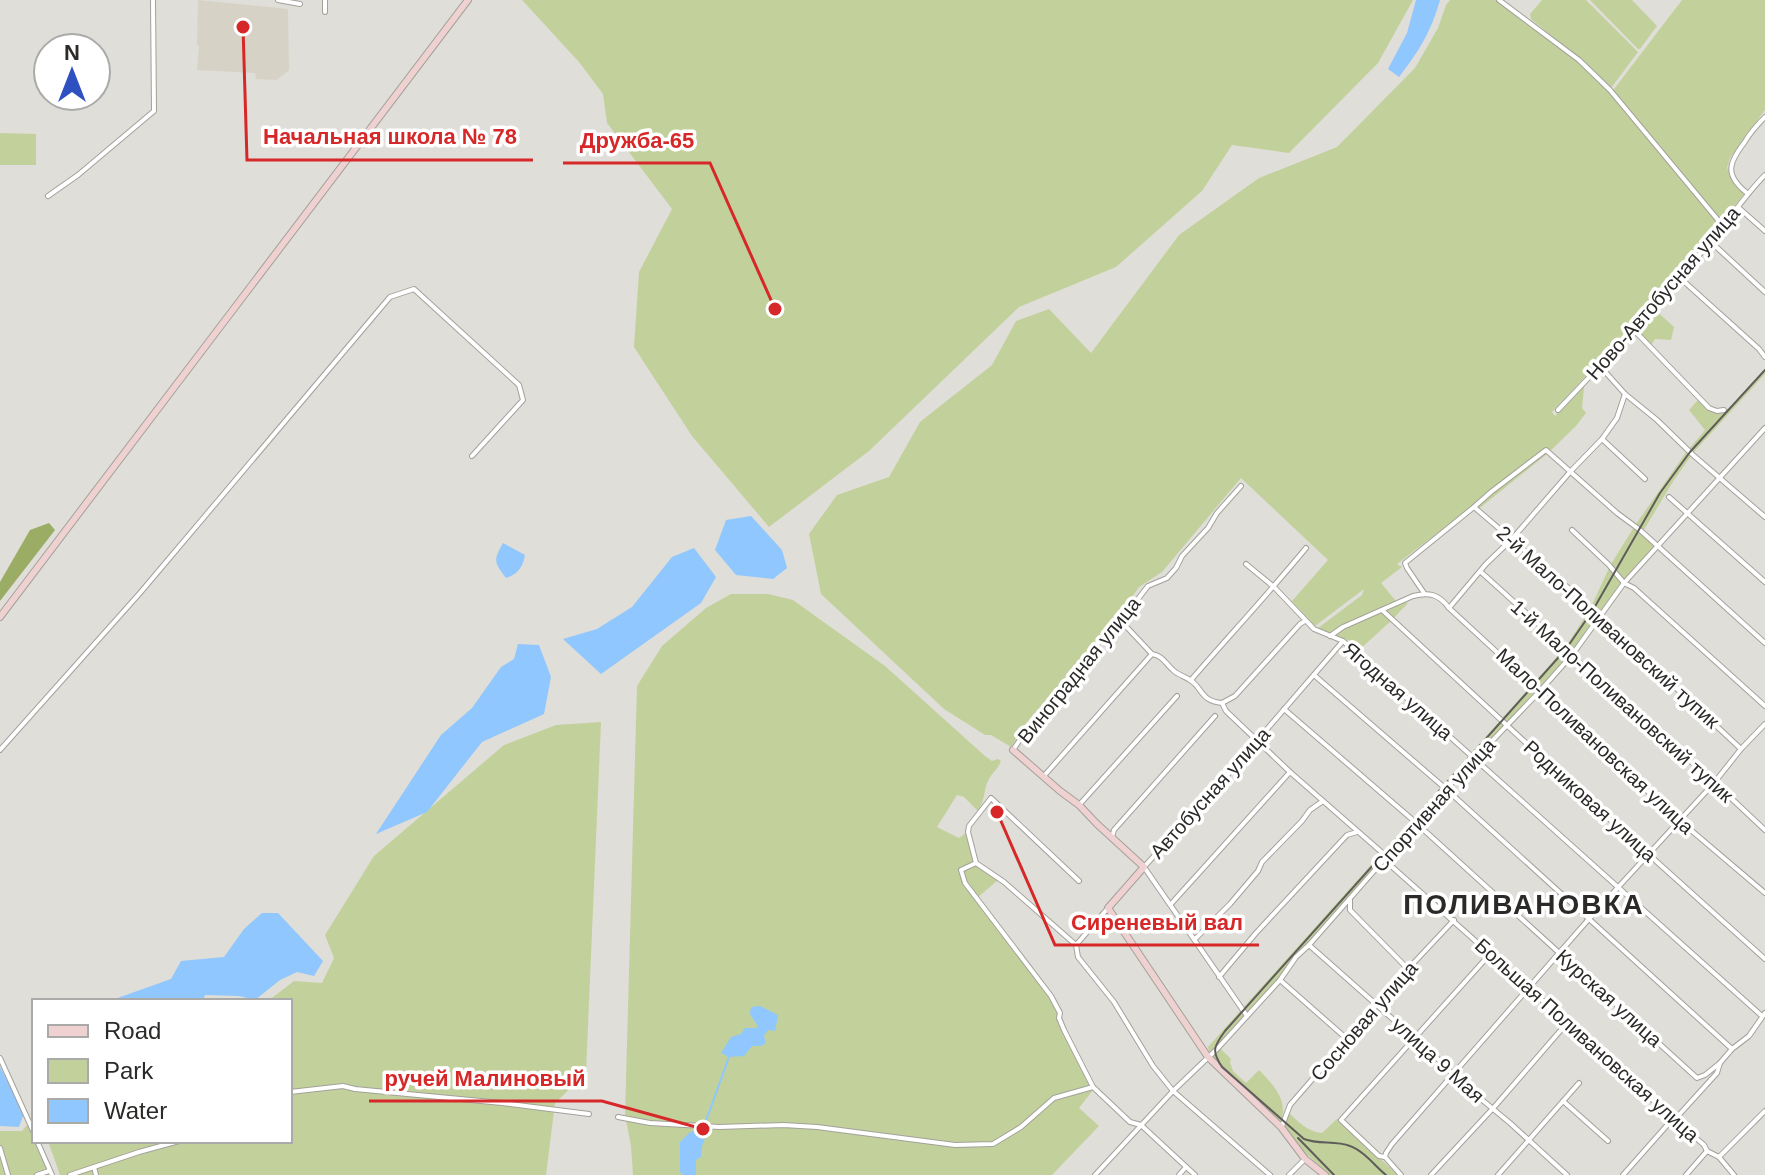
<svg xmlns="http://www.w3.org/2000/svg" width="1765" height="1175" font-family="Helvetica,sans-serif">
<style>
.built{fill:#d7d2c6}
.green{fill:#c2d19c}
.forest{fill:#9bac65}
.water{fill:#8fc7fe}
.lines{fill:none;stroke-linecap:round;stroke-linejoin:round}
.stream{stroke:#8fc7fe;stroke-width:2}
.street-casing{stroke:#a3a19b;stroke-width:6}
.secondary-casing{stroke:#a3a19b;stroke-width:8}
.street{stroke:#fff;stroke-width:4}
.secondary{stroke:#eed1d0;stroke-width:6}
.tram{stroke:#5e5d5a;stroke-width:2}
.labels{text-anchor:middle;dominant-baseline:central;stroke-width:7;stroke-linejoin:round;paint-order:stroke}
.street-label{font-size:20px;fill:#2b2a28;stroke:#fff}
.district-label{font-size:28px;font-weight:bold;letter-spacing:2px;fill:#2b2a28;stroke:#fff}
.leader{fill:none;stroke:#d62828;stroke-width:3}
.callout-dot{fill:#d62828;stroke:#fff;stroke-width:3}
.callout-label{font-size:22px;text-anchor:middle;font-weight:bold;fill:#d62828;stroke:#fff;stroke-width:7;stroke-linejoin:round;paint-order:stroke}
</style>
<rect width="100%" height="100%" fill="#e0ded8"/>
<polygon class="built" points="198,0 288,9 289,70 277,80 256,79 255,73 197,70 199,46 197,45"/>
<g class="green">
<polygon points="522,0 1413,0 1378,63 1289,153 1232,145 1202,191 1116,267 1019,307 869,451 769,527 692,436 634,347 639,272 672,209 607,123 603,94 579,62"/>
<path d="M1450 0H1496L1579 61 1611 93 1682 0H1765V110L1730 158 1727 168 1744 194C1684 270 1618 342 1552 412L1555 416 1586 383 1584 388 1582 408 1586 413 1576 426 1547 454 1481 507 1478 509 1471 507 1397 564 1402 567 1381 583 1395 600 1408 603 1391 621 1359 650 1348 640 1322 632 1318 628 1362 595 1364 589 1315 626 1292 601 1328 560 1241 478 1162 572 1139 587 1117 619 1026 723 1011 747 991 735H985L944 709 821 594 809 534 837 495 889 477 920 422 992 365 1016 321 1049 309 1091 353 1179 235 1259 178 1337 147 1415 68 1438 28 1446 5Z"/>
<polygon points="1542,0 1586,0 1638,52 1611,88 1580,59 1531,19 1530,14"/>
<polygon points="1590,0 1632,0 1657,26 1640,49 1638,49"/>
<polygon points="0,133 36,134 36,165 0,165"/>
<polygon points="1654,309 1674,327 1671,340 1655,339 1651,345 1637,329"/>
<path d="M1765 370V374L1693 453 1689 449 1705 430 1689 410 1699 399C1708 408 1714 415 1728 411Z"/>
<polygon points="1687,451 1691,456 1674,480 1642,533 1656,547 1619,585 1570,653 1295,956 1279,980 1219,1043 1212,1052 1209,1051 1208,1047 1565,648 1590,609 1611,564 1636,524"/>
<path d="M731 594H768L793 600 885 666 985 756 992 761 998 759 1001 761C998 769 993 772 989 779 983 789 986 799 978 811L964 797 957 795 937 827 959 838 967 832 973 862 958 872 973 893 965 879 964 869 977 865 998 880 977 898 1053 1000 1093 1090 1079 1108 1099 1126 1052 1175H633L631 1146 625 1115 637 686 662 646 706 608Z"/>
<polygon points="601,722 586,1073 555,1103 546,1175 60,1175 48,1141 290,1141 290,1001 268,1001 294,981 322,983 334,958 325,935 374,856 504,745 556,725"/>
<path d="M1220 1048 1231 1059 1230 1062 1233 1071 1246 1083 1259 1070C1273 1084 1290 1102 1280 1123L1214 1061 1213 1056Z"/>
<path d="M1288 1112C1298 1121 1307 1132 1322 1133L1337 1119 1398 1175H1329L1295 1143 1285 1127Z"/>
<polygon points="30,1121 34,1141 50,1175 0,1175 0,1131 22,1131"/>
</g>
<polygon class="forest" points="49,523 55,530 0,601 0,582 30,530"/>
<g class="water">
<path d="M1416 0H1440C1431 32 1419 51 1399 77L1388 69 1407 33Z"/>
<polygon points="751,516 782,550 787,568 773,579 736,575 715,550 726,520"/>
<path d="M503 543 525 555C523 567 518 574 506 578 494 562 493 561 503 543Z"/>
<polygon points="694,548 716,577 701,603 601,674 563,639 597,629 632,607 672,557"/>
<polygon points="518,644 539,645 551,677 544,714 482,742 427,812 376,834 441,735 472,708 501,667 514,659"/>
<polygon points="262,913 278,913 323,961 314,976 297,972 280,980 255,1000 239,996 205,995 203,1001 109,1001 171,979 181,961 224,957 244,929"/>
<polygon points="760,1006 778,1015 775,1031 768,1030 764,1036 766,1043 761,1046 752,1046 744,1056 729,1057 721,1053 731,1037 741,1034 745,1028 757,1028 757,1025 750,1014 751,1007"/>
<polygon points="0,1067 24,1113 19,1127 0,1126"/>
<polygon points="703,1129 707,1134 702,1146 701,1157 696,1160 696,1175 683,1175 680,1172 680,1142 690,1132"/>
</g>
<g class="lines">
<polyline class="stream" points="703,1129 729,1057"/>
<defs>
<g id="street">
<polyline points="278,0 300,4"/>
<polyline points="325,0 325,12"/>
<polyline points="1499,0 1579,60 1610,90 1723,226"/>
<path d="M1747 193C1725 175 1728 164 1744 143 1750 133 1757 125 1765 117"/>
<polyline points="48,196 78,175 154,111 153,0"/>
<polyline points="1739,208 1765,231"/>
<polyline points="1711,242 1765,292"/>
<polyline points="1679,277 1759,349 1765,357"/>
<polyline points="1633,329 1709,408 1717,411 1724,410"/>
<polyline points="1600,366 1625,394 1657,420 1693,455 1765,517"/>
<path d="M1558 410C1611 355 1662 299 1711 241 1730 219 1745 195 1765 175"/>
<polyline points="1602,439 1645,479"/>
<polyline points="1669,497 1765,582"/>
<polyline points="1474,507 1579,597 1741,749"/>
<polyline points="1572,530 1609,565 1624,583 1634,588 1765,706"/>
<polyline points="1246,564 1274,587 1314,629 1343,641 1762,1016"/>
<polyline points="1481,572 1566,649 1608,691 1678,752 1698,767 1765,830"/>
<polyline points="1424,593 1407,568 1405,563 1474,507 1491,492 1546,450 1617,513 1640,530 1765,643"/>
<polyline points="1449,608 1486,564 1512,539 1570,472 1602,439 1617,418 1625,394"/>
<polyline points="1382,610 1577,790 1765,959"/>
<path d="M1121 621 1152 654C1163 656 1165 663 1173 670 1178 675 1184 676 1190 680 1203 688 1200 701 1222 703L1226 711 1290 772 1386 856 1390 865 1632 1080 1640 1089 1704 1145 1707 1151 1719 1157 1734 1175"/>
<path d="M1330 636 1343 627 1413 596C1429 592 1439 594 1449 608L1679 820 1765 893"/>
<polyline points="1314,675 1446,789 1732,1049"/>
<path d="M1191 680C1229 636 1269 593 1306 548"/>
<polyline points="1222,703 1235,696 1300,624 1305,621"/>
<polyline points="1284,709 1414,821 1697,1078 1705,1075 1720,1063"/>
<polyline points="0,750 140,593 390,297 414,289 519,385 523,400 472,456"/>
<polyline points="1013,750 1029,726 1070,681 1105,634 1121,621 1148,586 1167,578 1176,568 1182,556 1208,528 1217,513 1241,486"/>
<polyline points="1043,777 1152,654"/>
<polyline points="1080,804 1177,696"/>
<polyline points="1112,837 1114,830 1215,716"/>
<polyline points="976,863 961,870 965,883 1051,996 1060,1013 1059,1018 1064,1030 1093,1087 1130,1122 1141,1125 1195,1175"/>
<polyline points="1079,881 991,798 969,826 968,832 976,863 1004,882 1076,945 1078,957 1114,1002 1153,1066 1173,1091 1270,1175"/>
<polyline points="1350,900 1350,910 1408,969"/>
<polyline points="1171,904 1290,772"/>
<polyline points="1195,939 1230,904 1258,871 1262,862 1302,821 1310,810 1323,801"/>
<polyline points="1076,945 1108,908"/>
<polyline points="1309,945 1448,1068 1452,1075 1510,1123 1567,1175"/>
<polyline points="1219,977 1256,933 1347,835 1357,832"/>
<polyline points="1280,980 1347,1039"/>
<polyline points="1247,1016 1144,867 1250,750 1259,743 1261,736 1343,641"/>
<polyline points="0,1058 34,1133"/>
<polyline points="290,1092 343,1086 355,1089 502,1103 589,1114"/>
<polyline points="1563,1101 1608,1141"/>
<polyline points="618,1117 650,1123 719,1127 783,1125 817,1127 955,1145 993,1144 1021,1127 1054,1098 1093,1087"/>
<polyline points="1282,1126 1290,1105 1408,969 1454,920"/>
<polyline points="37,1141 52,1175"/>
<polyline points="0,1148 8,1175"/>
<polyline points="1385,1157 1379,1156 1341,1120 1490,954"/>
<polyline points="1719,1157 1765,1111"/>
<polyline points="94,1167 96,1175"/>
<polyline points="37,1175 49,1171"/>
<polyline points="70,1175 139,1152 179,1141"/>
<polyline points="1095,1175 1173,1091 1218,1048 1280,980 1296,957 1309,945 1446,789 1540,691 1572,655 1624,583 1765,428"/>
<polyline points="1179,1175 1186,1167"/>
<polyline points="1289,1175 1305,1159"/>
<polyline points="1401,1175 1385,1157 1386,1153 1392,1144 1588,920 1714,783 1741,749 1765,724"/>
<polyline points="1431,1175 1496,1105 1567,1023"/>
<polyline points="1498,1175 1579,1083"/>
<polyline points="1623,1175 1670,1122 1678,1116 1717,1073 1720,1063 1732,1049 1749,1036 1765,1013"/>
<polyline points="1686,1175 1707,1151"/>
</g>
<g id="secondary">
<polyline points="0,617 468,0"/>
<polyline points="1013,750 1060,791 1079,805 1097,824 1144,867 1108,908 1208,1057 1281,1127 1305,1159 1325,1175"/>
</g>
</defs>
<use href="#street" class="street-casing"/>
<use href="#secondary" class="secondary-casing"/>
<use href="#street" class="street"/>
<use href="#secondary" class="secondary"/>
<g class="tram">
<polyline points="1298,1138 1334,1175"/>
<path d="M1386 1175C1375 1166 1364 1151 1350 1146 1335 1140 1319 1145 1304 1139L1222 1067C1211 1051 1214 1046 1225 1031L1566 649 1593 610 1660 493 1690 452 1765 370"/>
</g>
</g>
<g class="labels">
<g class="street-label">
<text transform="translate(1663 293) rotate(-49)">Ново-Автобусная улица</text>
<text transform="translate(1608 627) rotate(42)">2-й Мало-Поливановский тупик</text>
<text transform="translate(1079 670) rotate(-51)">Виноградная улица</text>
<text transform="translate(1398 691) rotate(41)">Ягодная улица</text>
<text transform="translate(1622 701) rotate(42)">1-й Мало-Поливановский тупик</text>
<text transform="translate(1595 741) rotate(43)">Мало-Поливановская улица</text>
<text transform="translate(1210 793) rotate(-48)">Автобусная улица</text>
<text transform="translate(1590 801) rotate(42)">Родниковая улица</text>
<text transform="translate(1434 805) rotate(-48)">Спортивная улица</text>
<text transform="translate(1609 998) rotate(42)">Курская улица</text>
<text transform="translate(1364 1021) rotate(-49)">Сосновая улица</text>
<text transform="translate(1587 1040) rotate(42)">Большая Поливановская улица</text>
<text transform="translate(1438 1060) rotate(42)">улица 9 Мая</text>
</g>
<g class="district-label">
<text x="1524" y="904">ПОЛИВАНОВКА</text>
</g>
</g>
<path class="leader" d="M243 27L247 160H533M775 309L710 163H563M997 812L1055 945H1259M703 1129L602 1101H369"/>
<g class="callout-dot">
<circle cx="243" cy="27" r="8"/>
<circle cx="775" cy="309" r="8"/>
<circle cx="997" cy="812" r="8"/>
<circle cx="703" cy="1129" r="8"/>
</g>
<g class="callout-label">
<text x="390" y="144">Начальная школа № 78</text>
<text x="637" y="148">Дружба-65</text>
<text x="1157" y="930">Сиреневый вал</text>
<text x="485" y="1086">ручей Малиновый</text>
</g>
<rect x="32" y="999" width="260" height="144" fill="#ffffff" stroke="#aaaaa9" stroke-width="2"/>
<rect x="48" y="1025" width="40" height="12" fill="#eed1d0" stroke="#aaaaa9" stroke-width="2"/>
<text x="104" y="1039" font-size="24" fill="#2b2a28">Road</text>
<rect x="48" y="1059" width="40" height="24" fill="#c2d19c" stroke="#aaaaa9" stroke-width="2"/>
<text x="104" y="1079" font-size="24" fill="#2b2a28">Park</text>
<rect x="48" y="1099" width="40" height="24" fill="#8fc7fe" stroke="#aaaaa9" stroke-width="2"/>
<text x="104" y="1119" font-size="24" fill="#2b2a28">Water</text>
<g transform="translate(72 72)"><circle r="38" fill="#ffffff" stroke="#aaaaa9" stroke-width="2"/>
<path d="M0-6L14 30L0 20L-14 30Z" fill="#2f50c0"/>
<text y="-12" font-size="22" font-weight="bold" text-anchor="middle" fill="#2b2a28">N</text>
</g>
</svg>
